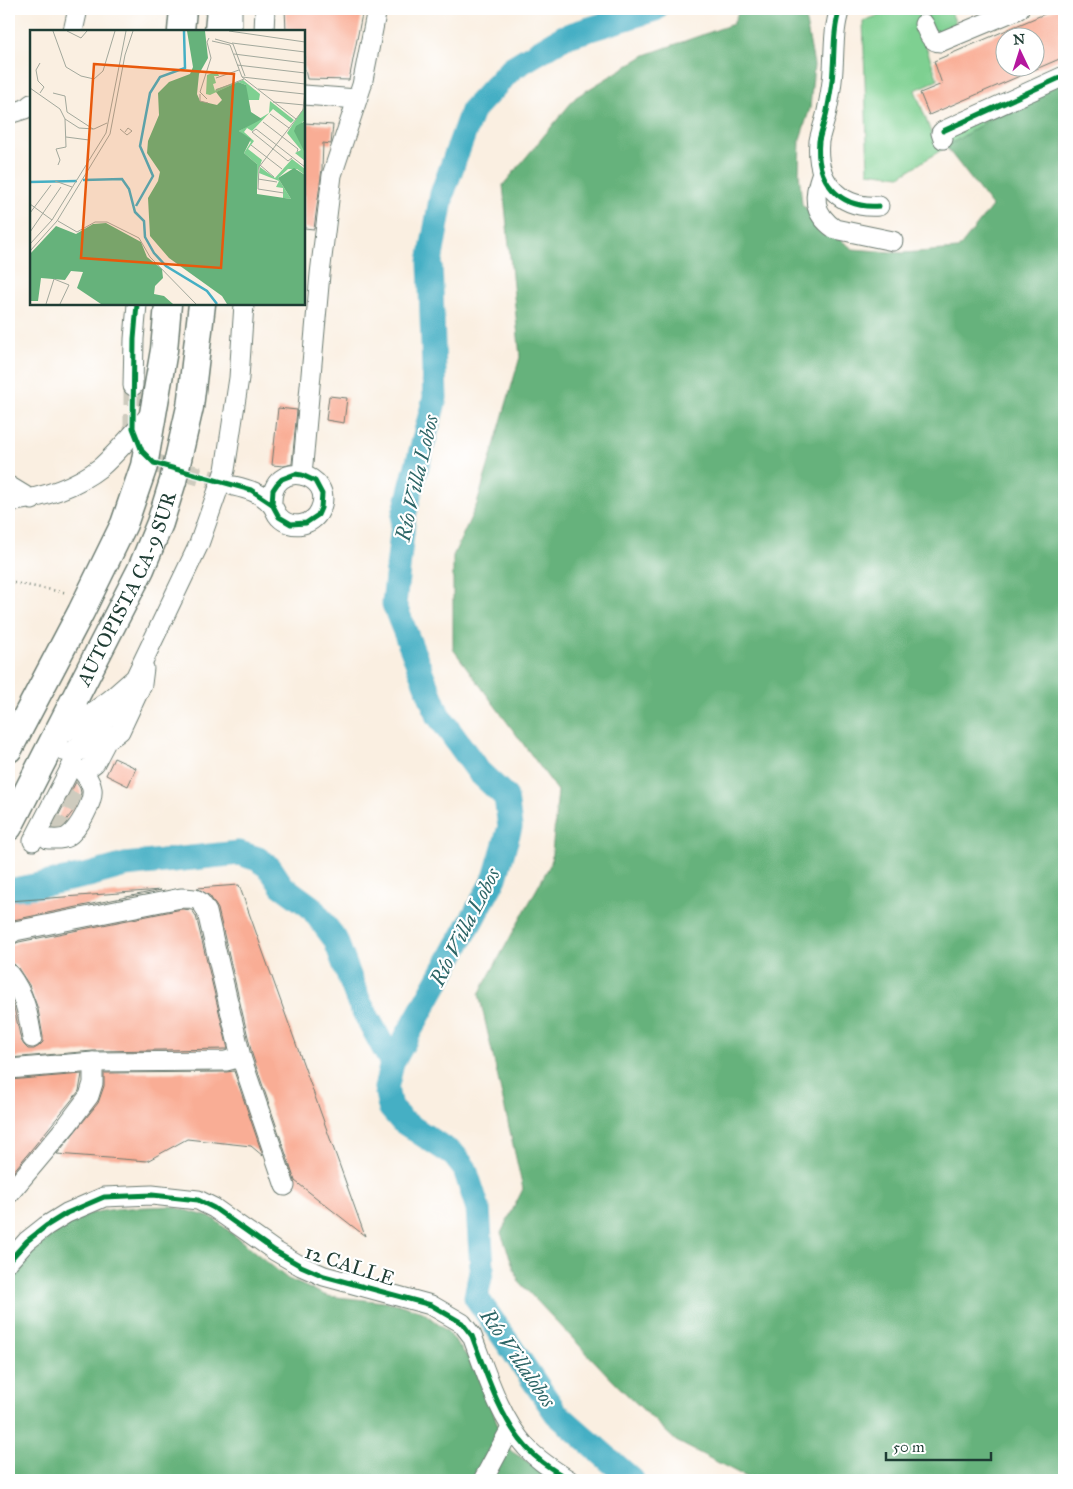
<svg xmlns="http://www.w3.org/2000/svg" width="1073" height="1489" font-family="'IM FELL Great Primer',serif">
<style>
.green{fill:#7ed091;stroke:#4e8662}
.forest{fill:#66b27b;stroke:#427858}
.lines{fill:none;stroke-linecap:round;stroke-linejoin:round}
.river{stroke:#45afc4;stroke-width:25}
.building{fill:#f9ad95;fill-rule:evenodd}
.minor-tunnel{stroke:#cecbbe;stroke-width:19;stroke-dasharray:19 9;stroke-linecap:butt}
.minor-casing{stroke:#6c7b71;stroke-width:21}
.highway-casing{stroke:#6c7b71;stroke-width:29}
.path{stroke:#6c7b71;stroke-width:2.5;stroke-dasharray:1 4;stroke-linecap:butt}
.minor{stroke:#fff;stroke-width:19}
.highway{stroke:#fff;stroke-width:26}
.cycleway-casing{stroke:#fff;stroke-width:8}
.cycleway{stroke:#00873e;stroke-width:5}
.labels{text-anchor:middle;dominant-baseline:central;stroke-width:4.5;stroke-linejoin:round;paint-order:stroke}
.street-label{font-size:20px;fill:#1f3d34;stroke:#fff}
.water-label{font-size:21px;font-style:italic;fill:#2c6566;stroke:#fff}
.inset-river{fill:none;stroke:#45afc4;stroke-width:2.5}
.inset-road{fill:none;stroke:#a2a89c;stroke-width:1}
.view{fill:#e8590c;fill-opacity:0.15;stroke:#e8590c;stroke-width:2.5}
.inset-edge{fill:none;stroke:#1f3d34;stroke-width:2.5}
</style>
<rect width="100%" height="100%" fill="#fff"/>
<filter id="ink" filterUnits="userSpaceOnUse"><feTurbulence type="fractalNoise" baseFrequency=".02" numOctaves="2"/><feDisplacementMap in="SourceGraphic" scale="10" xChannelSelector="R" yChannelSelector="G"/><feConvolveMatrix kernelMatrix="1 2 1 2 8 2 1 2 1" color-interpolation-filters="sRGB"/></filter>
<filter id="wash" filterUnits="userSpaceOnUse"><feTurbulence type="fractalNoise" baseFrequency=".0096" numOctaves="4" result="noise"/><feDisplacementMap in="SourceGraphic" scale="20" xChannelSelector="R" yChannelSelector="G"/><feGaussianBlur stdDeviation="1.12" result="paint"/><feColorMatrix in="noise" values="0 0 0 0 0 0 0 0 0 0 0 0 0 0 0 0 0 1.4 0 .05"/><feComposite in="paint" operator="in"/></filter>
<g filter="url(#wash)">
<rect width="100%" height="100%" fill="#faefe1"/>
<polygon class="green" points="896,9 950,9 956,24 936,33 918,25 938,80 915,90 936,146 947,141 942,128 1011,106 900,176 868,172 863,21"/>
<g class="forest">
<polygon points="740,9 812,9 806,22 814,65 810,108 800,139 799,173 802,204 824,228 853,249 904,253 958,249 992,206 946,147 1011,106 1064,82 1064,1480 752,1480 676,1441 617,1385 519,1282 501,1233 523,1189 479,994 551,863 558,791 453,649 453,556 477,504 520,357 503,185 576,97 645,55 733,24"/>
<path d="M171 1206 213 1218 288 1279 327 1296 394 1303 423 1312 448 1332 481 1374 505 1447 556 1480H9V1276C29 1258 48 1234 72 1221 99 1206 141 1208 171 1206Z"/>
</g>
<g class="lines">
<g class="river">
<polyline points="9,891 89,875 125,865 239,853 258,859 270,868 282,886 311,907 335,939 359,1002 392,1063"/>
<polyline points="632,1480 556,1413 476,1297 482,1267 478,1209 465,1169 454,1155 402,1121 390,1107 386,1088 392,1063 495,878 510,827 506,797 479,772 438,715 394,604 404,515 435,398 430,262 442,194 472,111 512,68 564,37 655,9"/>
</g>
</g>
<g id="blocks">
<g class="building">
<polygon points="285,9 363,9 349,80 307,79 304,66 304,31 286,31"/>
<path d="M1056 9H1064V57L929 115 920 93 942 84 934 61ZM1006 38H1036V68H1006Z"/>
<polygon points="304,123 333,125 331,144 323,143 322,169 314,229 304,228"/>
<polygon points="329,396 347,398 344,423 326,420"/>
<polygon points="278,408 297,410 292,464 284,466 272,465"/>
<polygon points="114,758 136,768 128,786 106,775"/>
<polygon points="76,782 80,788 81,793 74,810 61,827 52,828"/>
<polygon points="239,885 365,1236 295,1181 252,1054 218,909 210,896 197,888"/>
<polygon points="161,890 13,920 9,922 9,901"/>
<polygon points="182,909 192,910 196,916 228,1049 93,1051 9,1058 9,994 14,1008 21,1040 24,1045 28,1049 34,1049 39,1046 43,1042 43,1037 38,1009 29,985 18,968 14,964 9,963 9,946 19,942"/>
<polygon points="234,1071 263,1156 251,1146 187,1139 147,1161 57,1154 98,1103 104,1086 104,1073 226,1072"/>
<polygon points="82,1074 79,1091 9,1177 9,1080"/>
</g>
</g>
</g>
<g filter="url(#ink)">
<use href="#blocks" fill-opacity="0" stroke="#6c7b71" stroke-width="1"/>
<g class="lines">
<g class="minor-tunnel">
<polyline points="133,386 133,428 142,451 154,463 234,486"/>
<polyline points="52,833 80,779"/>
</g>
<defs>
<g id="minor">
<path d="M840 9C832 32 835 57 832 81 831 91 829 101 827 111 825 121 821 131 819 141 815 180 838 209 879 206"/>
<path d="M924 24C928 32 930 42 940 42L1019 9"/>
<polyline points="73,31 78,9"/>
<polyline points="232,31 232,9"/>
<polyline points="264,31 265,9"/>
<polyline points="304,95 357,99"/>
<polyline points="9,114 25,109 31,104"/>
<polyline points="943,139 941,133 943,131 1064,76"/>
<path d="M822 172C813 196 812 213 835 229L893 241"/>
<polyline points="133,386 134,339 137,304"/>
<polyline points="302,475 320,274 332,175 362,85 377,9"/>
<polyline points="9,486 32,500"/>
<path d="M234 486C247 489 262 493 271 504 275 508 275 513 279 517 291 530 313 526 320 510 337 473 270 456 272 504"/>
<path d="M9 502C42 498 74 488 101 467 120 450 137 429 154 410"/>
<polyline points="56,739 111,699 135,678 199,544 225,470 239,378 244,304"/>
<path d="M51 745C56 748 63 752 69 752 83 753 110 740 120 731L142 684 144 668"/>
<polyline points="75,749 123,702"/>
<path d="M48 839C54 839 62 840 67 837 78 830 94 802 92 789 91 782 87 777 83 772L95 763 107 740"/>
<polyline points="33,841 73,763"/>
<path d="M9 935 15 931 181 898C196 898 200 898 207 912L241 1057 226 1061 93 1062 9 1069"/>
<path d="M9 974C25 995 28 1013 32 1038"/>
<polyline points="241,1057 285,1186"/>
<polyline points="9,1194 67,1125 89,1096 93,1083 93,1062"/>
<path d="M9 1261 27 1241 46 1226 67 1213 104 1197 152 1195 198 1200 214 1208 275 1251 301 1266 324 1276 431 1305 462 1323 472 1336C486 1373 500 1418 526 1447 538 1461 554 1470 569 1480"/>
<polyline points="483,1480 511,1428"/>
</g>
<g id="highway">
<polyline points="181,31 183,9"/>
<polyline points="218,31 220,9"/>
<polyline points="9,749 81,612 124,524 144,466 164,350 168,304"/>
<path id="s1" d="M9 827 141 569 160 523 173 481 190 407 202 304"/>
</g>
</defs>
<use href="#minor" class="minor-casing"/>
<use href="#highway" class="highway-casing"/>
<polyline class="path" points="9,582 68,593"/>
<use href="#minor" class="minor"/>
<use href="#highway" class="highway"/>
<defs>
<g id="cycleway">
<path d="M840 9C832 32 835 57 832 81 831 91 829 101 827 111 825 121 821 131 819 141 815 180 838 209 879 206"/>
<polyline points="943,131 1064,76"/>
<polyline points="137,304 134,339 133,428 142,451 154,463 251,490 272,504 279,517 291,524 306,523 318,515 321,508 322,494 315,481 302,475 295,474 282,479 277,484 273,490 272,504"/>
<path d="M9 1261 27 1241 46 1226 67 1213 104 1197 152 1195 198 1200 214 1208 275 1251 301 1266 324 1276 431 1305 462 1323 472 1336C486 1373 500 1418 526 1447 538 1461 554 1470 569 1480"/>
</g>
</defs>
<use href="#cycleway" class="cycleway-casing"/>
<use href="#cycleway" class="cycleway"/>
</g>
</g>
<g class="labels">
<g class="street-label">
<text stroke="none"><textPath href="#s1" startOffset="266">AUTOPISTA CA-9 SUR</textPath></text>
<text transform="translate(350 1265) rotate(18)">12 CALLE</text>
</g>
<g class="water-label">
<text transform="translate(417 478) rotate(-77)">Río Villa Lobos</text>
<text transform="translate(465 927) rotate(-63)">Río Villa Lobos</text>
<text transform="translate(518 1358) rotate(55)">Río Villalobos</text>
</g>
</g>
<g transform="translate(30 30)">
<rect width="275" height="275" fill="#faefe1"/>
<path d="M187 41 189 46H184L186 53 183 54 185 61 186 59 213 50 230 64 229 70H216V55L208 52 180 65 176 64 177 45ZM240 71 264 90 261 93 243 79 222 101 217 98 214 102 224 111 218 119 232 130 228 141 227 160V134L214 123 221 112 209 101 239 83ZM275 76V91L272 92 275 131 265 123 271 120 257 103ZM262 129 275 139V145L267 139H258L248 148 261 169 253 168V158L246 157 249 151 229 143 230 137 245 148Z" fill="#7ed091"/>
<path d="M157 1H175L178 28 169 44 167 64 170 71 187 75 192 70 186 62 208 52 216 55 221 82 232 89 209 101 221 109 214 123 227 134V164L261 169 248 148 264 138 275 145V274H197L192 266 139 228 120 206 118 168 128 151 130 142 117 123 118 111 129 85 128 63 139 52 160 44 163 37ZM275 91V123L264 101 266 96ZM76 193 111 212 117 227 132 239 133 248 125 256 124 264 134 266 143 274H71L47 258 53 242 41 241 35 250 11 248 8 271H0V224L26 196 46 204 63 194Z" fill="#66b27b"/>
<path class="inset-river" d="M53 150 92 149 99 159 105 182 114 191 115 207 124 223 136 236 177 261 187 274M0 152 47 151M106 176 123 146 110 116 120 63 130 47 155 38 154 1"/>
<path class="inset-road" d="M23 1 36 37 51 46 64 49 73 41 85 1M37 1 51 8 57 1M199 1 275 12M185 9 203 14 215 46M182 11 200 15 212 47 266 89M202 13 275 22M204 24 275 33M10 33 6 40 8 51 14 57 10 63M207 35 275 43M212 47 275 54M186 48 209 40M0 58 30 79 35 89 49 98 64 99 77 93M228 59 274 64M186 60 214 49M23 63 35 66 37 82 63 99M170 64V71L178 73M177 69 170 62 181 28 177 12 179 8M243 72 274 75M240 84 259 98M233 92 268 119 267 122M90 99 97 105 102 101 98 98 95 102M36 107 59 110M221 115 252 139M262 128 258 131 222 102 226 99 275 137M28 135 30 130 26 119 36 117 35 89M230 135 244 147M228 149 247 152M25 151 42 157M254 163 228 159 229 137 273 80 275 61M0 174 22 190M0 183 21 155M28 191 47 202 65 192H77L109 208 120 227 166 274M0 202 31 157M0 214 22 190 76 103 96 1M0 221 27 191 80 104 95 25 103 1M16 274 24 249 39 255 30 274"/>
<path class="view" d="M64 34 204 44 191 238 51 228Z"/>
<rect width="275" height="275" class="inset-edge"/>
</g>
<rect width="1073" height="1489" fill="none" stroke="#fff" stroke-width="30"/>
<g transform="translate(1020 52) rotate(356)"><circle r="24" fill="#ffffff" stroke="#a5b1ae"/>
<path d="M0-4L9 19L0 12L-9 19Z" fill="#b5179e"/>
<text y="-8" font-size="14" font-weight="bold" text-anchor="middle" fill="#1f3d34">N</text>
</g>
<path d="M886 1452v8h105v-8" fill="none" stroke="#1f3d34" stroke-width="2.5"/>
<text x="893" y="1452" font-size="15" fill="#1f3d34" stroke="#ffffff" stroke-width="4" paint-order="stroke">50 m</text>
</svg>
